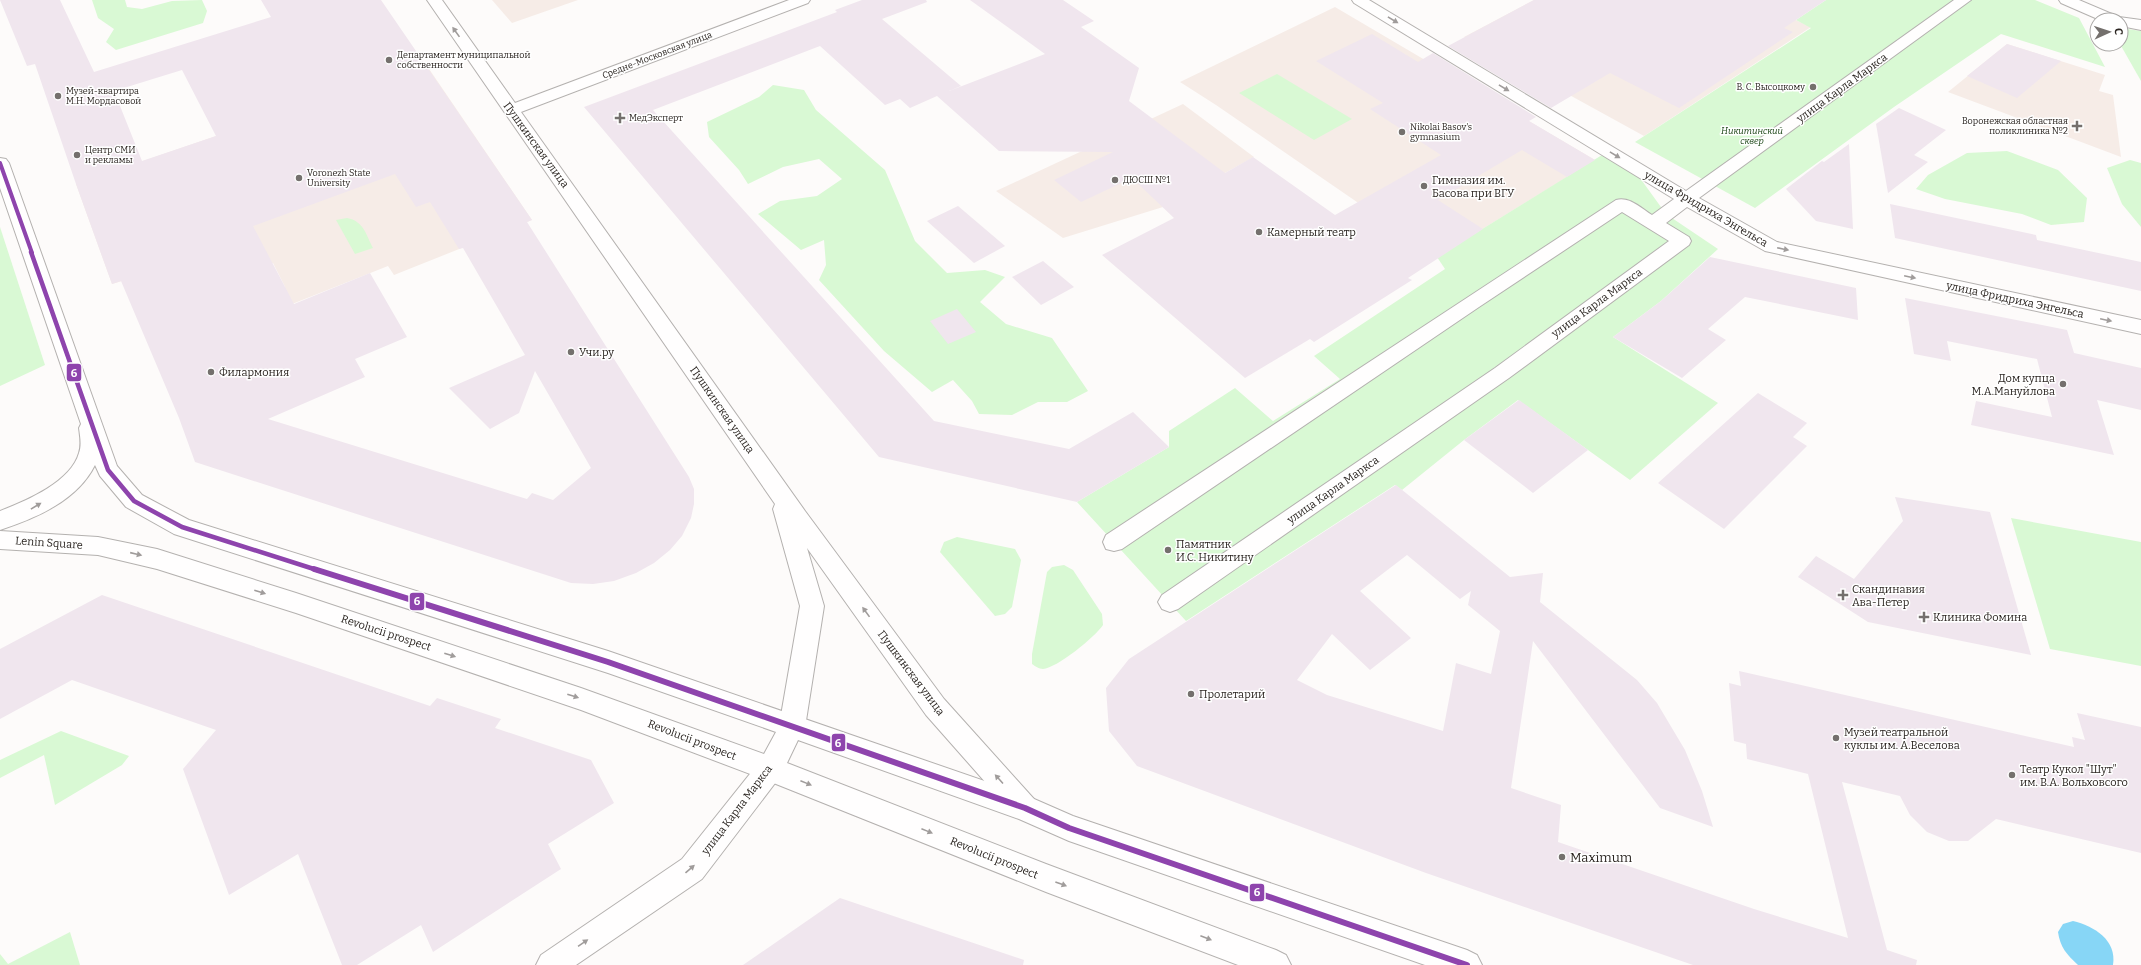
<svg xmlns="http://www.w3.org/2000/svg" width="2141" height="965" font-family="Bitter,serif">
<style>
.built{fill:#f6ece7}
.green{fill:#d9f9d4}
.water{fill:#87d6f6}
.building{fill:#f0e6ee;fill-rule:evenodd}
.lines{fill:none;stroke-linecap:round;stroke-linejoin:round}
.minor-casing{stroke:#b4b1af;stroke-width:2}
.major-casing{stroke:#b4b1af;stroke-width:2}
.minor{fill:#fffefe;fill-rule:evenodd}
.major{fill:#fffefe;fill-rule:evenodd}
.bus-1-far2-casing{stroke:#fff;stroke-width:6}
.bus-1-far1-casing{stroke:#fff;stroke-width:8}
.bus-1-casing{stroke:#fff;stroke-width:9}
.bus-1-far2{stroke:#8e44ad;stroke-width:4}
.bus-1-far1{stroke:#8e44ad;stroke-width:4.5}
.bus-1{stroke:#8e44ad;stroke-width:6}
.oneway{fill:#a09c9b}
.poi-dot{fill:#74706d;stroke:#fff;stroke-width:1.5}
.labels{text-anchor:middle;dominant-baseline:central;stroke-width:3;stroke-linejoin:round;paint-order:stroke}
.far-poi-label{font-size:9px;fill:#2b2521;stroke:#fff;text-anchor:start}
.far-street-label{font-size:9px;fill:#2b2521;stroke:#fff}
.far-park-label{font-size:9px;font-style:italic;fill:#0f3b09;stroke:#fff}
.street-label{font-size:11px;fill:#2b2521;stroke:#fff}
.poi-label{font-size:11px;fill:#2b2521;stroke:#fff;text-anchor:start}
.near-poi-label{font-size:13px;fill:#2b2521;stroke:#fff;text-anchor:start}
.line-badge{stroke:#fff;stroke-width:1.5}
.badge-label{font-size:11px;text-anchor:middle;font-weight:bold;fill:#fff}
</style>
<rect width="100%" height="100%" fill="#fdfbfa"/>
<g class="built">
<polygon points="492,0 578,0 512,23"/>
<polygon points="1534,0 1752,0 1811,27 1644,136 1464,37"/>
<polygon points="1335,7 1595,160 1437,257 1216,105 1180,82"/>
<polygon points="2007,44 2105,75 2099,91 2113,95 2121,157 1948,92"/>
<polygon points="425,63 532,220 394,275 388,266 282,308 274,292 285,287 273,263 257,269 122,281 112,284 76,184 254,123 309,101"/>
<polygon points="1183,104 1254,157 1163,207 1063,238 996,191"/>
</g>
<g class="green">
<polygon points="92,0 125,0 127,7 142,9 172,1 202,0 207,11 203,23 116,50 106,42 114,29 98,18"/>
<polygon points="1826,0 2035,0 2079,18 2105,67 2001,34 1894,107 1755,208 1635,142 1811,28 1796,20"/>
<polygon points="2121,28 2141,31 2141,81 2120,44"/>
<polygon points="1277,74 1352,119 1314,140 1239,93"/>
<polygon points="773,85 804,90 816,110 885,170 915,241 947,273 985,270 1005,277 980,302 1006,324 1052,338 1088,391 1067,402 1038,402 1012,415 979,414 972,401 953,380 932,392 884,351 819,280 826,265 824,240 801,250 758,214 780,201 817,196 842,179 819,159 783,167 748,184 739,170 709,137 707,122 759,97"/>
<polygon points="2007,151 2058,170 2087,198 2084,222 2051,225 2022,214 1945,199 1916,189 1928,175 1967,153"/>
<polygon points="1602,155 1640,178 1666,214 1718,249 1661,301 1613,337 1718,403 1630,480 1518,400 1464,440 1402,490 1395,485 1186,621 1077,502 1169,447 1169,431 1235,388 1273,421 1340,379 1314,356 1445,269 1437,257"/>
<polygon points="2130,160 2141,163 2141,227 2122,204 2107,168"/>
<path d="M347 218C364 221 366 235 373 248L355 254 336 220Z"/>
<polygon points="0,227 45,365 0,386"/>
<polygon points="2011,518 2141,542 2141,666 2050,649"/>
<polygon points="957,537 1015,549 1021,560 1012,607 1005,614 995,616 940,552 944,542"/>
<path d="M1064 565 1073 570 1102 614 1103 625C1095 637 1057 668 1043 669 1039 669 1035 666 1032 664V654L1047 572 1052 567Z"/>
<polygon points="61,731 129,756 122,765 55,805 44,755 0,778 0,760"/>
<polygon points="70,932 80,965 0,965 0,954 8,964"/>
</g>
<path class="water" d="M2073 921C2094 926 2117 940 2113 965H2078C2067 955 2060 947 2058 932L2063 924Z"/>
<g class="building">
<path d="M0 0H60L94 72 271 17 261 0H381L532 220 527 222 689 477 694 489V504L691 518 682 536 670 550 654 563 636 573 614 581 593 584 571 583 195 462 179 418 121 281 112 284 76 184 35 64 27 66ZM182 70 216 136 142 161 114 91ZM395 174 416 207 430 202 459 249 463 248 525 355 449 388 490 429 519 413 535 371 591 468 553 500 532 493 527 499 268 419 365 377 355 359 407 337 370 273 294 304 253 226Z"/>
<polygon points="862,0 926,0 927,2 882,19 961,86 949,91 1045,54 970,0 1063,0 1094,21 1081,27 1139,68 1129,101 1225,173 1253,157 1335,215 1441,155 1370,109 1383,103 1316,61 1372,34 1418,62 1433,53 1536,117 1529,121 1595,160 1567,177 1522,150 1438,200 1483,229 1408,278 1412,280 1314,342 1310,339 1245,378 1102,255 1174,218 1132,178 1081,202 1054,180 1113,152 999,151 937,96 910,108 900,99 885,105 820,46 653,110 934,421 1069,449 1133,412 1169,447 1077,502 879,457 584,107 837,12 835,10"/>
<polygon points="1534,0 1826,0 1784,28 1793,32 1679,108 1610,73 1551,108 1448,46"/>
<polygon points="2007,44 2061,61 2017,98 1967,76"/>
<polygon points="1899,108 1946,130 1914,155 1928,162 1888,193 1876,124"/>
<polygon points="1849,144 1853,229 1816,221 1786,189 1822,161 1824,162"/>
<polygon points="1890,204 2036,235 2037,240 2141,262 2141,291 1895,238"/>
<polygon points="958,206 1005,246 974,263 927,221"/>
<polygon points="1710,257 1856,288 1858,320 1745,297 1708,329 1726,340 1682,378 1613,337 1661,301"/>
<polygon points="1043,261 1074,287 1041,305 1012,277"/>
<polygon points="1905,298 2067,330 2074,353 2141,368 2141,410 2097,400 2114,455 1971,425 1976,401 2052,417 2037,359 1947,341 1951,361 1914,354"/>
<polygon points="957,309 976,332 948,344 930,321"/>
<polygon points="1758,393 1807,423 1793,437 1807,446 1724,529 1658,483"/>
<polygon points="1519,400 1588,450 1533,493 1464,440"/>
<path d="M1396 485 1510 577 1543 573 1540 602 1637 680 1657 703 1685 750 1702 791 1713 827 1660 808 1533 641 1511 788 1561 805 1558 842 1754 909 1848 938 1808 774 1747 759 1746 744 1734 741 1729 683 1741 686 1739 671 2074 747 2072 737 2085 740 2077 713 2141 727V853L1996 819 1968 841H1949L1927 832 1910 815 1900 796 1842 782 1887 950 1917 960 1916 965H1693L1426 873 1137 766 1109 731 1106 688 1129 659ZM1407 555 1460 599 1471 591 1468 605 1500 631 1491 674 1456 663 1443 731 1327 695 1297 680 1332 634 1370 670 1411 638 1360 591Z"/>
<polygon points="1895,497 1990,512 2031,655 1868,622 1798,577 1816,556 1854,579 1903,521"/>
<polygon points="102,595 430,706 437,698 501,719 495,728 591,760 614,803 548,844 561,869 433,952 421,925 357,965 342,965 298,854 229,895 183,769 216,730 72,680 0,719 0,649"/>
<polygon points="840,898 1024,960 1023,965 743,965"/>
</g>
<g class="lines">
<defs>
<g id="minor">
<polygon points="427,0 442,0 515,103 789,0 810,0 808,3 521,112 805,511 944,699 1034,799 1038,808 1034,817 1025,821 1016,817 926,715 807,548 824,606 805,727 801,735 792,739 783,735 779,727 800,606 773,509 775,504"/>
<path d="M1352 0H1369L1686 191 1954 0H1971L1699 198 1777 242 2141 320V334L1765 251 1687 207 1666 223 1689 237 1691 241 1689 245 1509 378 1178 609 1170 612 1162 609 1158 602 1162 595 1495 368 1669 241 1622 212 1479 307 1122 549 1114 551 1106 549 1103 542 1106 535 1616 200C1629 196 1641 208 1652 215L1674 199 1354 3Z"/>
<polygon points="2059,0 2079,0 2119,17 2141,20 2141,30 2121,26 2121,20 2100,20 2061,3"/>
<polygon points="770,757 779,760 783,769 779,778 702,879 576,965 536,965 541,955 682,859 761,760"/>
</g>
<path id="major" d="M0 158 6 159 9 163 117 466 142 495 189 520 608 651 1025 795 1073 816 1467 950 1477 955 1482 965H1425L1069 841 1019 819 798 740 787 763 1046 864 1276 950 1286 955 1291 965H1238L1046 892 766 780 581 710 296 613 157 569 98 555 0 549V531L98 537 157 549 296 593 581 688 764 754 776 732 608 673 174 534 126 507 100 476 95 465C77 501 36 518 0 530V511C26 501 71 482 79 453 82 445 80 436 79 428L81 424 0 188Z"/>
</defs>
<use href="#minor" class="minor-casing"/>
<use href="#major" class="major-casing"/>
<use href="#minor" class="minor"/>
<use href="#major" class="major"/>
<defs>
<polyline id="bus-1-far2" points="0,163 32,253"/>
<polyline id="bus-1-far1" points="31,252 108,470 134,501 182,527 317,570"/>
<polyline id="bus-1" points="314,569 608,662 1025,808 1069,828 1467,965"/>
</defs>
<use href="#bus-1-far2" class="bus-1-far2-casing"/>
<use href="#bus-1-far1" class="bus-1-far1-casing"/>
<use href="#bus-1" class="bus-1-casing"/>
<use href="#bus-1-far2" class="bus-1-far2"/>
<use href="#bus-1-far1" class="bus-1-far1"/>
<use href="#bus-1" class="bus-1"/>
</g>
<defs><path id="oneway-solid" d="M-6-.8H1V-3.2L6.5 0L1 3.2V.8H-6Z"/></defs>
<g class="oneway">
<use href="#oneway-solid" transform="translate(1393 20) rotate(31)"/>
<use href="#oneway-solid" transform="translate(456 32) rotate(-125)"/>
<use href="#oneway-solid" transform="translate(1504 88) rotate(31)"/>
<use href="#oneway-solid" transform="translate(1615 155) rotate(31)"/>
<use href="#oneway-solid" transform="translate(1783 249) rotate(12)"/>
<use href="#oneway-solid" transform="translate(1910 277) rotate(12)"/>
<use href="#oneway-solid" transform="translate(2106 320) rotate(12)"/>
<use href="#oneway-solid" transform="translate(36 506) rotate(-31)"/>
<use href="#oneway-solid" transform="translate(136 554) rotate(13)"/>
<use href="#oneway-solid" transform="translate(260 592) rotate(18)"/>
<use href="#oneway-solid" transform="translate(866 612) rotate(-126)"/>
<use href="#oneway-solid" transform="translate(450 655) rotate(18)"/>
<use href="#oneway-solid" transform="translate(573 696) rotate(18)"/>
<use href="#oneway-solid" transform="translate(999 779) rotate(-132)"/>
<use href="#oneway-solid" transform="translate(806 783) rotate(22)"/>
<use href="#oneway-solid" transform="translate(927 831) rotate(22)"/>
<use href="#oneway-solid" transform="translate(690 869) rotate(-41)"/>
<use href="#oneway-solid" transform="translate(1061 884) rotate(20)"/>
<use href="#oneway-solid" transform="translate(1206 938) rotate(21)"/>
<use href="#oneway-solid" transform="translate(583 943) rotate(-34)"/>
</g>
<g class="poi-dot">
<circle cx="389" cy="60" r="4"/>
<circle cx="1813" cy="87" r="4"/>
<circle cx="58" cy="96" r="4"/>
<path d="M618 112h4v4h4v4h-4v4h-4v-4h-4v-4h4z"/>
<path d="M2075 120h4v4h4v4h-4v4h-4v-4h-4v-4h4z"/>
<circle cx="1402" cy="132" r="4"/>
<circle cx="77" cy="155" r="4"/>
<circle cx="299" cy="178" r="4"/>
<circle cx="1115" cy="180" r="4"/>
<circle cx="1424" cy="186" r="4"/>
<circle cx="1259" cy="232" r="4"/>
<circle cx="571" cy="352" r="4"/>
<circle cx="211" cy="372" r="4"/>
<circle cx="2063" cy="384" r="4"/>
<circle cx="1168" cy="550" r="4"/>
<path d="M1841 589h4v4h4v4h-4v4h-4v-4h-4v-4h4z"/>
<path d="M1922 611h4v4h4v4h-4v4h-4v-4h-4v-4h4z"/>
<circle cx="1191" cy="694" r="4"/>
<circle cx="1836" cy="738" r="4"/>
<circle cx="2012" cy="775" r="4"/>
<circle cx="1562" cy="857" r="4"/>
</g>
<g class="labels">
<g class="far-poi-label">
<text x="397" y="55">Департамент муниципальной<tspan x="397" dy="10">собственности</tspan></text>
<text x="1805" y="87" text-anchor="end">В. С. Высоцкому</text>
<text x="66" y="91">Музей-квартира<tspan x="66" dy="10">М.Н. Мордасовой</tspan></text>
<text x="629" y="118">МедЭксперт</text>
<text x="2068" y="121" text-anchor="end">Воронежская областная<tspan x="2068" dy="10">поликлиника №2</tspan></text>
<text x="1410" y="127">Nikolai Basov's<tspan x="1410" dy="10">gymnasium</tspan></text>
<text x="85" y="150">Центр СМИ<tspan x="85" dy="10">и рекламы</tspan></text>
<text x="307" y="173">Voronezh State<tspan x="307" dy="10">University</tspan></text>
<text x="1123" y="180">ДЮСШ №1</text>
</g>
<g class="far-street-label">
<text transform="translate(657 55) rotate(-21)">Средне-Московская улица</text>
</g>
<g class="far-park-label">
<text x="1752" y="131">Никитинский<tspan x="1752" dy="10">сквер</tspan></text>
</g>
<g class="street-label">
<text transform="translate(1842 88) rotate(-36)">улица Карла Маркса</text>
<text transform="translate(536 145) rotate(54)">Пушкинская улица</text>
<text transform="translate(1706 209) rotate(30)">улица Фридриха Энгельса</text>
<text transform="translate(2015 300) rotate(12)">улица Фридриха Энгельса</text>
<text transform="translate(1597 303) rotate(-36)">улица Карла Маркса</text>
<text transform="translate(722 410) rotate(55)">Пушкинская улица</text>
<text transform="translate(1333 490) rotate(-35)">улица Карла Маркса</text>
<text transform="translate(49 543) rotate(4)">Lenin Square</text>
<text transform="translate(386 633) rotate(18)">Revolucii prospect</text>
<text transform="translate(911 673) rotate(53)">Пушкинская улица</text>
<text transform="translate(692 740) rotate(21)">Revolucii prospect</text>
<text transform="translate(737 810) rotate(-53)">улица Карла Маркса</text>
<text transform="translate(994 858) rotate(22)">Revolucii prospect</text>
</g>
<g class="poi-label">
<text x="1432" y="180">Гимназия им.<tspan x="1432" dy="13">Басова при ВГУ</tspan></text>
<text x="1267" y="232">Камерный театр</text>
<text x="579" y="352">Учи.ру</text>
<text x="219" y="372">Филармония</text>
<text x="2055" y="378" text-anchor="end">Дом купца<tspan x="2055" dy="13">М.А.Мануйлова</tspan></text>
<text x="1176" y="544">Памятник<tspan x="1176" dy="13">И.С. Никитину</tspan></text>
<text x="1852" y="589">Скандинавия<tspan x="1852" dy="13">Ава-Петер</tspan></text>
<text x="1933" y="617">Клиника Фомина</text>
<text x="1199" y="694">Пролетарий</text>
<text x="1844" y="732">Музей театральной<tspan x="1844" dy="13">куклы им. А.Веселова</tspan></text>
<text x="2020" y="769">Театр Кукол "Шут"<tspan x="2020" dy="13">им. В.А. Вольховсого</tspan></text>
</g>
<g class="near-poi-label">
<text x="1570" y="857">Maximum</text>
</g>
</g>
<g class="line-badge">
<rect x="66" y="363" width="16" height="19" rx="4" fill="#8e44ad"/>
<rect x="409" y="592" width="16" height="19" rx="4" fill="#8e44ad"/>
<rect x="831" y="733" width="15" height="19" rx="4" fill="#8e44ad"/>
<rect x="1249" y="883" width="16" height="19" rx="4" fill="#8e44ad"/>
</g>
<g class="badge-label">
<text x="74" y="377">6</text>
<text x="417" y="605">6</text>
<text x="838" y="747">6</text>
<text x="1257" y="896">6</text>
</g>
<g transform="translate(2109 32) rotate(87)"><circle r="19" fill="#ffffff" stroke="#aaa8a6"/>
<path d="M0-3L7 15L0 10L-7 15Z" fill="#74706d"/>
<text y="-6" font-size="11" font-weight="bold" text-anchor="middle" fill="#2b2521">С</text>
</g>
</svg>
